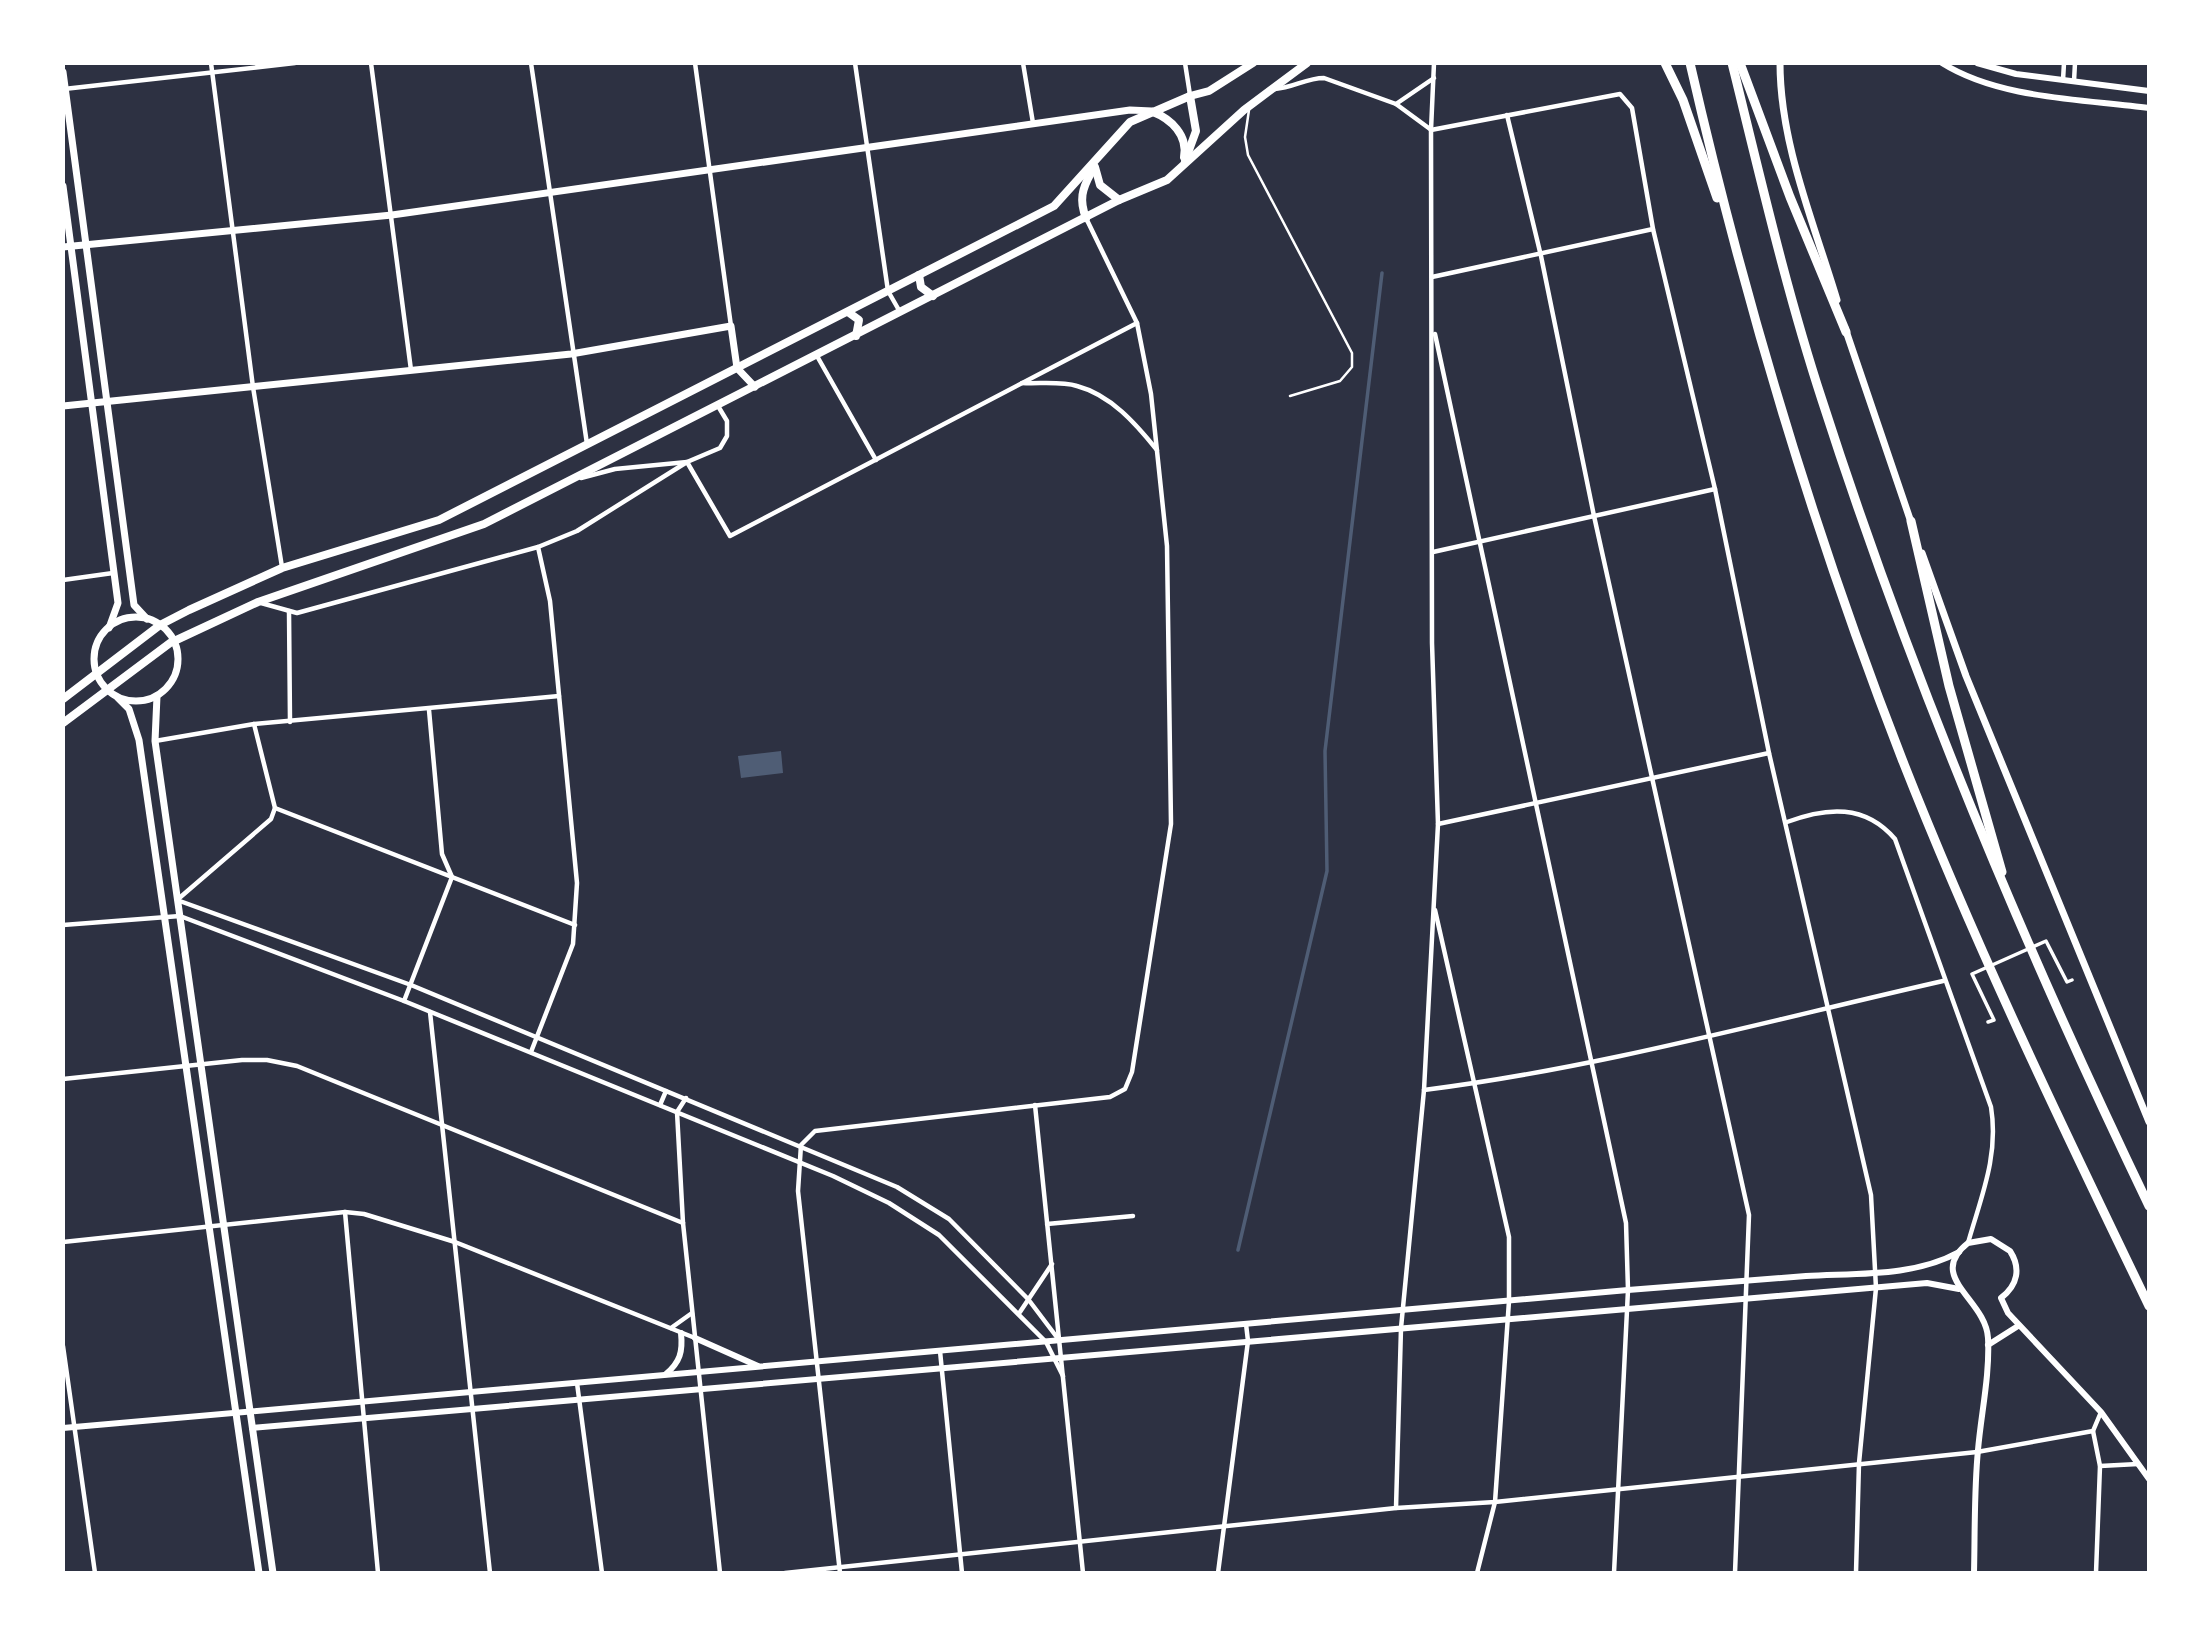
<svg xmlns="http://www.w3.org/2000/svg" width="2212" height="1636" font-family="Montserrat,sans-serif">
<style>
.water{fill:#4f5d75}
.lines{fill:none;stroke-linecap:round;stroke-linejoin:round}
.stream{stroke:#4f5d75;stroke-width:3.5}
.service{stroke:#fff;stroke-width:2.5}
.pedestrian{stroke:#fff;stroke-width:3.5}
.minor{stroke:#fff;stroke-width:4.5}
.tertiary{stroke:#fff;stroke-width:6}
.secondary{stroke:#fff;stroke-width:7}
.primary{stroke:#fff;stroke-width:8}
.motorway{stroke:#fff;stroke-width:9}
</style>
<rect width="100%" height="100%" fill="#2d3142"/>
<polygon class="water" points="781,751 783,773 741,778 738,756"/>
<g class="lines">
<polyline class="stream" points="1238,1250 1327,871 1325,751 1382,273"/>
<polyline class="service" points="1249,110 1245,137 1248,155 1352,353 1352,367 1340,381 1290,396"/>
<polyline class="pedestrian" points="1988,1022 1994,1020 1972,974 2046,941 2067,982 2072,980"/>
<g class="minor">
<polyline points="211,63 253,387 282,567"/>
<polyline points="371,63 411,370"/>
<polyline points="531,63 587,444"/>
<polyline points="695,63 731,326"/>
<polyline points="855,63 888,291 900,312"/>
<polyline points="1023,63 1033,123"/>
<polyline points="1185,63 1190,95"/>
<polyline points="2063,80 2064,63"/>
<polyline points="2074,81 2075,63"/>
<polyline points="64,89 295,63"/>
<path d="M1275 89C1293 88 1306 78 1324 78L1396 104 1430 129"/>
<polyline points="1396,104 1434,78"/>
<polyline points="1507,115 1541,256 1594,516 1749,1215 1735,1573"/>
<polyline points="1431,130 1620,94 1632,108 1653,229 1715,489 1769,753 1871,1195 1876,1288 1859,1463 1856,1573"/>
<polyline points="1432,277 1653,229"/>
<polyline points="1435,334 1626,1223 1628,1290 1614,1573"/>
<polyline points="817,356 876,460"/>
<path d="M1022 383C1039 384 1061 381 1077 386 1111 395 1136 424 1157 450"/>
<polyline points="581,478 615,469 687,462 730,536 1137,323"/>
<polyline points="1433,552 1715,489"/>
<polyline points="63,580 113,573"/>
<polyline points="261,603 297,613 538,547 577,531 687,462 720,448 727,436 727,421 718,406"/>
<polyline points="289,611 290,722"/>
<polyline points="254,724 275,808 575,925"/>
<polyline points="155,741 254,724 559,696"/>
<polyline points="275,808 271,819 177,900 411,985 897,1187 949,1219 1028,1299 1059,1340"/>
<path d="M1787 822C1827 807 1865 804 1895 839L1991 1107C1999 1156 1981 1197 1968 1243"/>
<polyline points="1438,824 1769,753"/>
<polyline points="1435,910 1509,1237 1509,1301 1495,1502 1477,1573"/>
<polyline points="63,925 180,916 404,1001 833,1176 889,1203 939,1235 1046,1342 1063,1376"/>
<polyline points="404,1001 452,877 442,854 429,710"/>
<polyline points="430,1012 490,1573"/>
<polyline points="531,1052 573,944 577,883 550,601 538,547"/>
<polyline points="63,1079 242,1060 267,1060 297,1066 683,1223"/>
<path d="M1424 1090C1599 1068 1771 1020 1943 981"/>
<polyline points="686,1098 677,1112 683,1223 720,1573"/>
<polyline points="660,1105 666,1091"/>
<polyline points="1035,1105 1083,1573"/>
<polyline points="345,1212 378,1573"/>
<polyline points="1047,1224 1133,1216"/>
<polyline points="63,1242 345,1212 364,1214 455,1242 695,1338"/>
<polyline points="1020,1312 1052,1264"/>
<polyline points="671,1328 692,1313"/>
<polyline points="63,1346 95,1573"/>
<polyline points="940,1351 962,1573"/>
<polyline points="577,1383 602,1573"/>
<polyline points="2093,1431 2100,1466 2096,1573"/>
<polyline points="2100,1466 2138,1464"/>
<polyline points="1396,1508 1401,1328 1424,1090 1438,824 1432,643 1431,130 1434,63"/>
<polyline points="785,1573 1396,1508 1495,1502 1977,1452 2093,1431 2101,1412"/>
<polyline points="840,1573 798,1191 801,1145 815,1131 1110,1097 1125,1089 1132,1072 1171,824 1167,546 1151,394 1137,323 1086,218"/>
<polyline points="1218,1573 1248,1341 1246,1324"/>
</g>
<g class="tertiary">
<path d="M1942 63C1999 99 2082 99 2149 108"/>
<polyline points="1977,63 2016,74 2149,91"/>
<polyline points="695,1338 758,1366"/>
<polyline points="1988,1345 2018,1326"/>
<path d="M666 1374C680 1362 683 1352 681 1333"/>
<path d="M63 1428 1628 1290C1687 1285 1747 1281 1806 1276 1856 1273 1914 1277 1959 1252"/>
<polyline points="252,1428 1927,1283 1959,1289"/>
<path d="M1974 1573C1975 1532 1974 1491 1978 1450 1981 1414 1990 1375 1988 1338 1986 1299 1925 1277 1968 1243L1991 1239 2010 1251C2021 1268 2018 1285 2001 1298L2008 1313 2101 1412 2149 1479"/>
</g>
<g class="secondary">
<path d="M1780 63C1780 144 1814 223 1837 300"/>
<polyline points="63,72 134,605 147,619"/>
<polyline points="63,186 118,603 109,628"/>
<polyline points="63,247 392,215 1130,110 1152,111"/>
<polyline points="1845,328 1912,525"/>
<polyline points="63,406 571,354 731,326 737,368 755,387"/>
<polyline points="1922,553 1966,676 2149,1122"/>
<circle cx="136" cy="659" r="42"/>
<polyline points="157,696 155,741 273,1573"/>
<polyline points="118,698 129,709 139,740 259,1573"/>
</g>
<g class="primary">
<path d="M1153 112C1171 119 1188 135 1184 157"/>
<polyline points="1185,161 1196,131 1190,96"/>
<polyline points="1095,167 1100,185 1119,200"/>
<path d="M1086 218C1079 200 1082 189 1091 173"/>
<polyline points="919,275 921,287 933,296"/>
<polyline points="848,312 859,320 856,336"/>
<polyline points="63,699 160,625 189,610 282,568 439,520 1054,206 1130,122 1190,96 1209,91 1253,63"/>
<polyline points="63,723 170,643 258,602 484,524 1119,200 1167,180 1244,110 1307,63"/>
</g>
<g class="motorway">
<polyline points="1665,63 1683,100 1717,198"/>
<path d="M1690 63C1744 299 1814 533 1902 759 1975 945 2062 1126 2149 1306"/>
<path d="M1732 63C1760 176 1786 290 1822 400 1911 677 2023 944 2149 1206"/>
<polyline points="1740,63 1790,197 1846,332"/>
<polyline points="1911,521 1949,686 2002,872"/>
</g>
</g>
<rect width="2212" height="1636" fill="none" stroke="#ffffff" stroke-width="130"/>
</svg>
